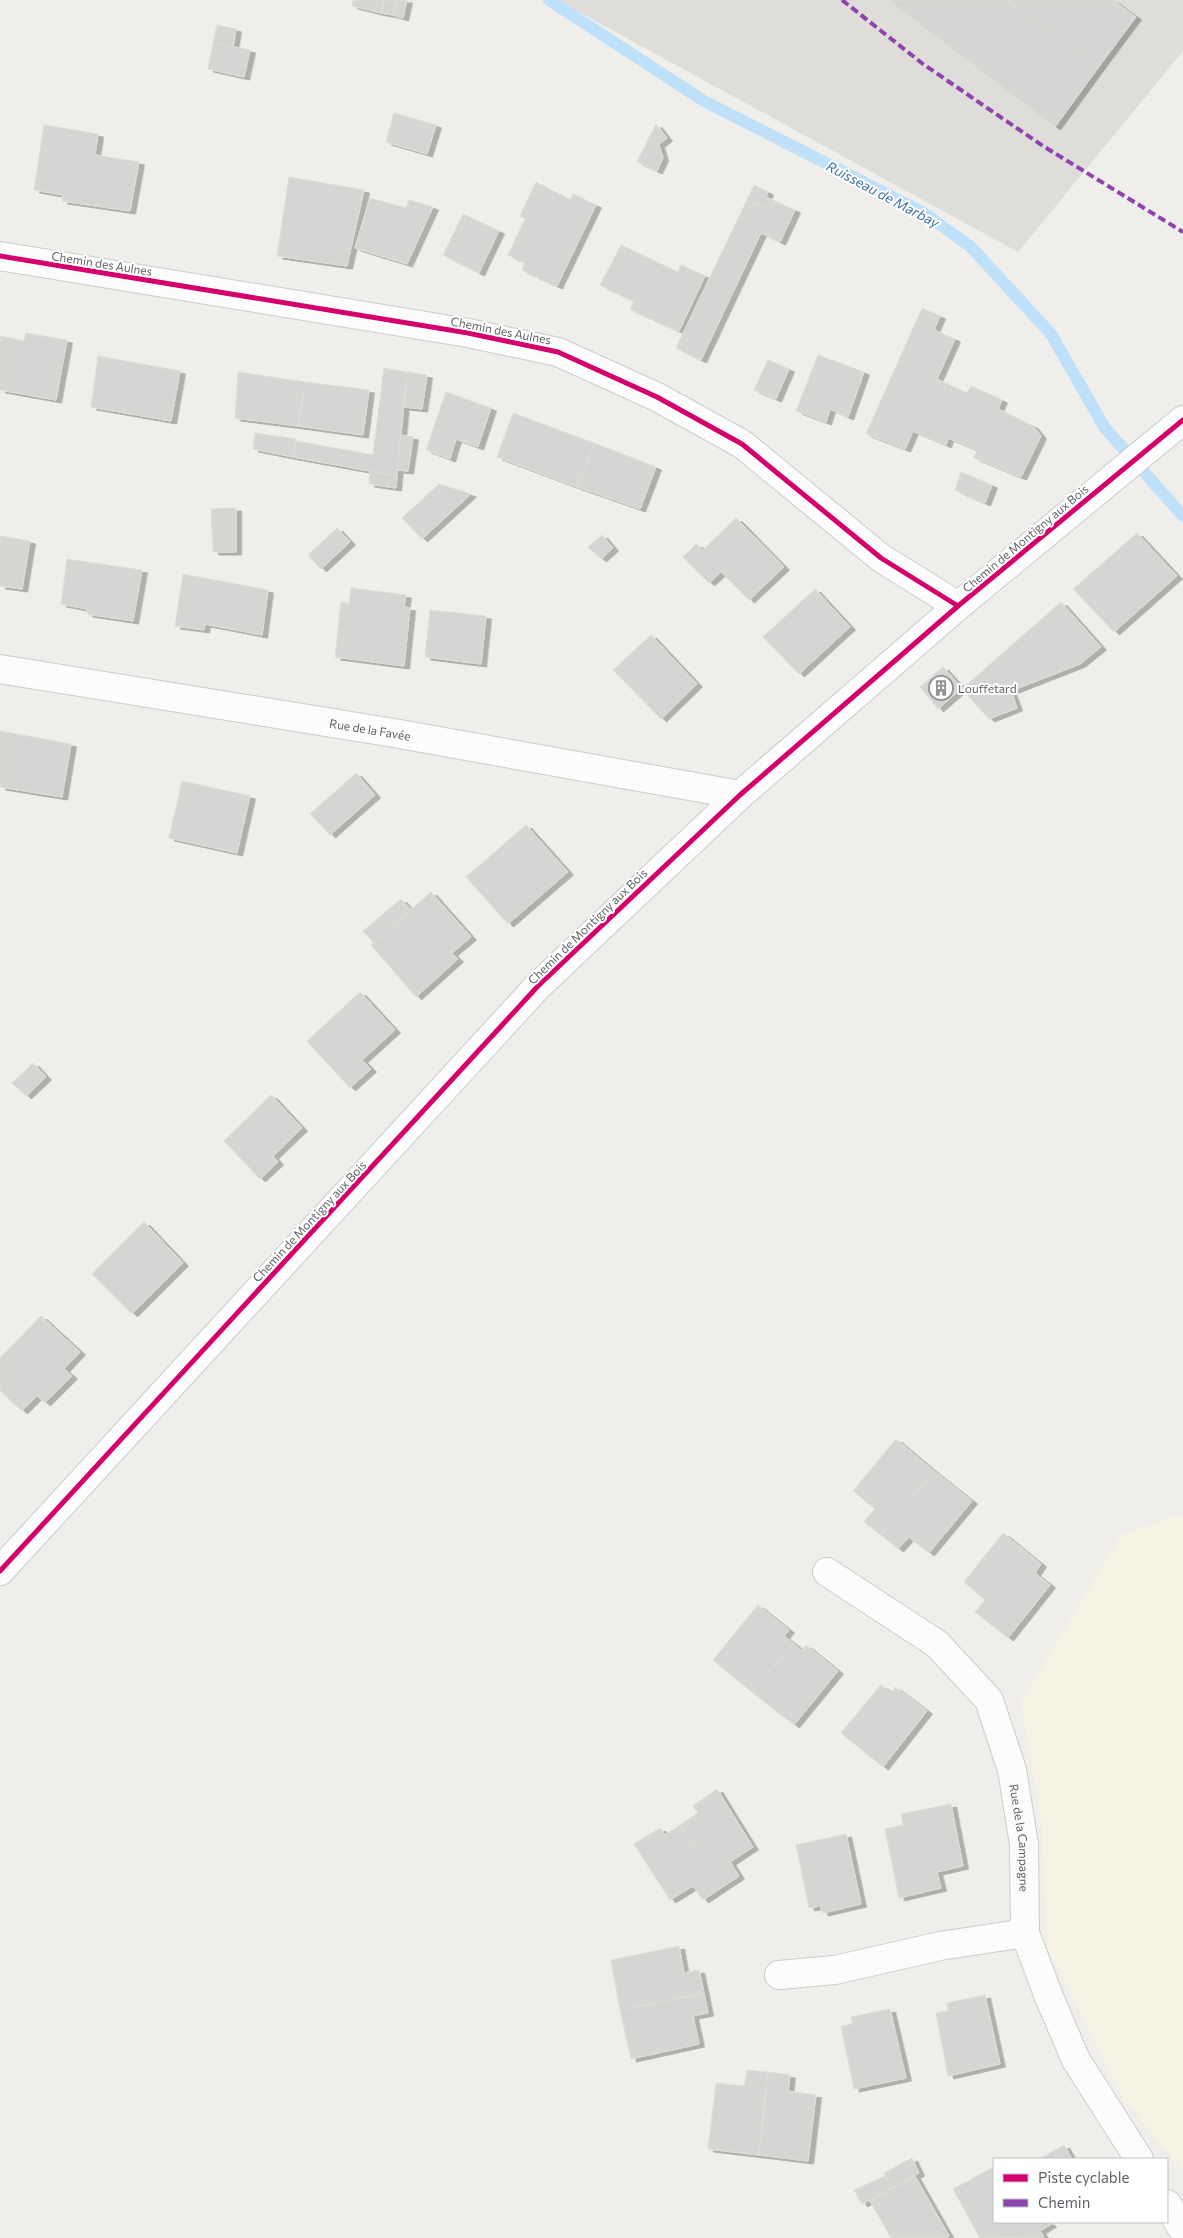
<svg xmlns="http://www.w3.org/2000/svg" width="1183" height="2238" font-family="Commissioner,sans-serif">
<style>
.commercial{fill:#f7f3e4}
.industrial{fill:#dfddda}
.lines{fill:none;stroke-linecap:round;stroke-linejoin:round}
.stream{stroke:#bfe0f9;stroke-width:12}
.building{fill:#d6d5d3;stroke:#deddd9;filter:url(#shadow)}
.street-casing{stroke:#cbcccc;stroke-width:30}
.street{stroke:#fdfcfc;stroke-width:28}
.quiet{stroke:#8e44ad;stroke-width:4;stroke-dasharray:8 4;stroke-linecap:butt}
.cycleway-casing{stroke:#fff;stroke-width:8}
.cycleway{stroke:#d6006c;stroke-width:5}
.labels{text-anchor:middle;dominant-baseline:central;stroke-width:4;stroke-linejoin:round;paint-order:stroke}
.street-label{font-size:12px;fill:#5f6368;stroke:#fff}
.poi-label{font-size:12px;fill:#5f6368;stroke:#fff;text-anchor:start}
.water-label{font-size:14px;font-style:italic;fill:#4174aa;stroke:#fff}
</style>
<defs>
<filter id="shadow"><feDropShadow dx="5.5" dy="3" stdDeviation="0" flood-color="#0004"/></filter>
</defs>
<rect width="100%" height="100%" fill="#efeeea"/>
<polygon class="commercial" points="1183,1513 1183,2171 1123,2099 1048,1949 1041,1820 1021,1702 1122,1534"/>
<polygon class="industrial" points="557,0 1183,0 1183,51 1018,252"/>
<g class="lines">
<polyline class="stream" points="549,0 704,101 924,213 971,247 1051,334 1105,428 1183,516"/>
</g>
<g class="building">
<polygon points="353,0 385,0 381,13 352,6"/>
<polygon points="385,0 396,0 393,15 381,13"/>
<polygon points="396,0 407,0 403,18 393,15"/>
<polygon points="888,0 1010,0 1008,2 1098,68 1055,127"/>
<polygon points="1010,0 1113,0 1136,17 1098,68 1008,2"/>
<polygon points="217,25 236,29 233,47 213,43"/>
<polygon points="213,43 250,50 244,77 208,69"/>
<polygon points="394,113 436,125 427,154 386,142"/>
<polygon points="656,124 667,138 656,147 649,138"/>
<polygon points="44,125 98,134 95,155 139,162 130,211 62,201 63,195 34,190"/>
<polygon points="649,138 656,147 659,145 663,158 657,171 637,162"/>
<polygon points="289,177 364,190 347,266 277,256"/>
<polygon points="536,182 570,200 573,194 596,205 557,286 522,270 525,263 508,255 525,219 520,216"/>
<polygon points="754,185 768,192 766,197 775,201 770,210 747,200"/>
<polygon points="370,198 406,208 409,200 433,207 407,264 355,248"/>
<polygon points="747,200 770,210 775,201 795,210 780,242 761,233 701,360 676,348"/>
<polygon points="463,214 499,231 479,273 443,255"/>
<polygon points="621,245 678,272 681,265 705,276 679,331 630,309 634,301 600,285"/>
<polygon points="922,308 940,316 934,330 955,339 937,379 967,393 971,386 1002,400 998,409 1033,426 1041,436 1021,477 974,458 977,450 948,438 946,445 913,431 905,449 866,434"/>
<polygon points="26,333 67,340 56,400 0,390 0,336 24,341"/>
<polygon points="818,355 864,372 848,417 830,409 826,422 796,411"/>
<polygon points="98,356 180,371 171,421 91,407"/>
<polygon points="768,360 789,369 776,399 754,390"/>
<polygon points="384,368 407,372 397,476 293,457 296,441 373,455"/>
<polygon points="238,372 305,382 298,426 235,418"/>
<polygon points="407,372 427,375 422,409 404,407"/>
<polygon points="305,382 369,390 363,435 298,426"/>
<polygon points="446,392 491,408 478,447 456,439 450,459 426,450"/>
<polygon points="513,413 594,443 577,487 497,457"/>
<polygon points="255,433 296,439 293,457 253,449"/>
<polygon points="401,435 413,437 408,471 397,470"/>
<polygon points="594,443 656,467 640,509 577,487"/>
<polygon points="370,471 397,476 396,488 369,484"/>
<polygon points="961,472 992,485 985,503 955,490"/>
<polygon points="439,484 471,494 422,539 402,518"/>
<polygon points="236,508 236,552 213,552 211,509"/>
<polygon points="736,518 784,567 749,600 721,572 709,583 683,557 696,544 703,550"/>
<polygon points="337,528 350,542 321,569 308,555"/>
<polygon points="1137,533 1177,576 1114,632 1073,589"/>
<polygon points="602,535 613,548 601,559 588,547"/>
<polygon points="0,536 30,541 22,589 0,586"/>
<polygon points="67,559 142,570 133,621 87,614 87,609 61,604"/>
<polygon points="183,574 268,590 262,635 205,624 204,630 175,626"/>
<polygon points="351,588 406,595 404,607 410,608 404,666 335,657 341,602 349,604"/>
<polygon points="815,589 850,627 799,674 763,637"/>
<polygon points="1061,602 1101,647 1080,664 1011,691 1017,708 989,719 962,689"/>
<polygon points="430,610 486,616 481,664 425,657"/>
<polygon points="651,635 697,684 661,719 613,670"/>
<polygon points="943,667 962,688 938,709 920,687"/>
<polygon points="0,731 71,744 62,797 0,787"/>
<polygon points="356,773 375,795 330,835 310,814"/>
<polygon points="182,781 250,796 237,853 169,838"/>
<polygon points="526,825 568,872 508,924 466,877"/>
<polygon points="431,892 471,937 452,953 458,959 416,997 371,945"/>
<polygon points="401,899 411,910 373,942 363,931"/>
<polygon points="360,992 395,1030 362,1060 371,1069 350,1088 307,1041"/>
<polygon points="33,1063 46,1077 26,1096 12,1083"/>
<polygon points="271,1095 302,1128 273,1156 278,1162 260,1179 224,1141"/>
<polygon points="144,1222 183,1263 132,1314 92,1274"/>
<polygon points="41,1316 80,1352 64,1369 72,1376 45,1403 37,1396 22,1411 0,1391 0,1358"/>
<polygon points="896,1439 934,1471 881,1535 864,1522 875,1509 853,1491"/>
<polygon points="934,1471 972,1501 929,1553 909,1537 898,1549 881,1535"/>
<polygon points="1003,1533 1041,1564 1035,1573 1050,1585 1008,1638 975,1612 985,1600 964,1582"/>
<polygon points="758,1605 789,1630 784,1636 793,1643 753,1693 713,1660"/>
<polygon points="793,1643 801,1650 806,1645 838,1671 794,1725 753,1693"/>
<polygon points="881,1685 891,1693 895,1687 927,1711 883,1767 841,1733"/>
<polygon points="717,1789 753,1847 730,1862 739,1876 721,1888 680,1825 698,1813 693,1806"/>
<polygon points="951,1804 963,1866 937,1872 941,1888 899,1898 885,1829 903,1825 901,1814"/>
<polygon points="680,1825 721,1888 703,1900 693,1886 670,1900 634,1844 660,1828 665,1835"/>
<polygon points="846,1834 861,1904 823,1913 820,1906 809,1908 796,1845"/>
<polygon points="679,1946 684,1973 699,1970 704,1993 620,2010 611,1960"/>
<polygon points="704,1993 708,2013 693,2016 699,2044 631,2059 620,2010"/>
<polygon points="985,1995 1000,2064 948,2076 936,2013 948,2011 947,2003"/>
<polygon points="890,2009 906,2078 854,2089 841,2026 853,2024 851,2017"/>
<polygon points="747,2070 768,2072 759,2155 708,2149 716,2083 744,2086"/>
<polygon points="768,2072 790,2075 788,2091 816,2095 808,2161 759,2155"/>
<polygon points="1064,2145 1072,2159 1039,2159"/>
<polygon points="912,2158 919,2173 892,2188 884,2173"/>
<polygon points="994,2167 994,2222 1049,2222 1051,2224 1040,2231 1044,2237 980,2238 953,2189"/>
<polygon points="885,2176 892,2188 862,2204 854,2190"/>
<polygon points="915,2176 949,2236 946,2238 891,2238 870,2201"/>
</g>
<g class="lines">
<defs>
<g id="street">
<polyline points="0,256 468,333 558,352 657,397 742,444 881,558 958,606"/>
<path id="s1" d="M0 669 394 733 740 795"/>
<polyline points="0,1571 538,986 740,795 958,606 1183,420"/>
<path id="s2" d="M827 1572 937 1644 989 1700 1012 1770 1024 1844 1025 1933 1049 1997 1076 2060 1139 2159"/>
<polyline points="779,1975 835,1970 940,1946 1025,1933"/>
<polyline points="1167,2204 1183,2230"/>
</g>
</defs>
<use href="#street" class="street-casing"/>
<use href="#street" class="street"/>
<polyline class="quiet" points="842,0 923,64 1043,146 1183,232"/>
<defs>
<g id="cycleway">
<polyline points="0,256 468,333 558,352 657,397 742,444 881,558 958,606"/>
<polyline points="0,1571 538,986 740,795 958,606 1183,420"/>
</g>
</defs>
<use href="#cycleway" class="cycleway-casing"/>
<use href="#cycleway" class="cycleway"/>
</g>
<defs>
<symbol id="building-ring" viewBox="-11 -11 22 22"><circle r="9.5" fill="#fff" stroke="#919496" stroke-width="1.5"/><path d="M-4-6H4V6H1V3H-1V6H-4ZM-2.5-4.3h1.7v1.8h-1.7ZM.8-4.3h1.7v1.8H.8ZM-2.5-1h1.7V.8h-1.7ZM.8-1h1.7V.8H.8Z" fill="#919496"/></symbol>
</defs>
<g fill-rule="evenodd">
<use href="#building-ring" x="927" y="674" width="28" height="28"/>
</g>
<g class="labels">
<g class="street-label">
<text transform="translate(102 263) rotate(9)">Chemin des Aulnes</text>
<text transform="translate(501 330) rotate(11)">Chemin des Aulnes</text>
<text transform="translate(1025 538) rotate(-40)">Chemin de Montigny aux Bois</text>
<text stroke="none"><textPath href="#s1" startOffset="375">Rue de la Favée</textPath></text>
<text transform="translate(587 926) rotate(-44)">Chemin de Montigny aux Bois</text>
<text transform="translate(309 1221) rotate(-47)">Chemin de Montigny aux Bois</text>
<text stroke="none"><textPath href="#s2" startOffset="350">Rue de la Campagne</textPath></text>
</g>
<g class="poi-label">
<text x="958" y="688">Louffetard</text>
</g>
<g class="water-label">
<text transform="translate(883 194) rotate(28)">Ruisseau de Marbay</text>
</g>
</g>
<rect x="993" y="2158" width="175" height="65" fill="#ffffff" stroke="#bfc1c3"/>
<rect x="1003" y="2174" width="25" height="8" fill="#d6006c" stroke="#bfc1c3"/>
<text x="1038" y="2183" font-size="15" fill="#5f6368">Piste cyclable</text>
<rect x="1003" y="2199" width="25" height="8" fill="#8e44ad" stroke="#bfc1c3"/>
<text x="1038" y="2208" font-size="15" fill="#5f6368">Chemin</text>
</svg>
